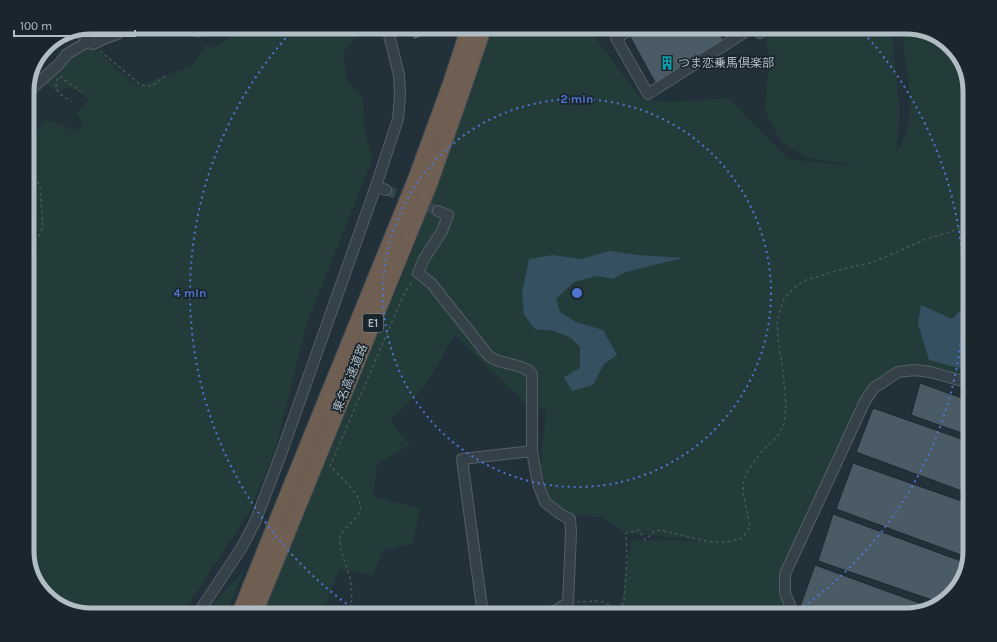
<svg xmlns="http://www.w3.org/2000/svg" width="997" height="642" font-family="Karla,'Noto Sans JP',sans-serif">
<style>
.green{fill:#243c39}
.water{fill:#355060}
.building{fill:#4a5b65;stroke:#1c2830}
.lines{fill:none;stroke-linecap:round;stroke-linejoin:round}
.minor-tunnel{stroke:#36454e;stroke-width:10;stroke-dasharray:10 5;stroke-linecap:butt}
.minor-casing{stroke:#535f67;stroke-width:12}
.highway-casing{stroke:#404c54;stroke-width:17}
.path{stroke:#435856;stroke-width:1.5;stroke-dasharray:3 3;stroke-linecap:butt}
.minor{stroke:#354149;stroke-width:10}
.highway{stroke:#6f5e52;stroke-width:15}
.ring{fill:none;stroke:#5075d1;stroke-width:2;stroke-dasharray:2 4}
.labels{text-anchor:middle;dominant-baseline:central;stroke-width:3.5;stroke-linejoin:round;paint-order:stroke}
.shield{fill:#1a262e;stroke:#839098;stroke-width:1}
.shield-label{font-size:11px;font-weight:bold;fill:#b0bdc5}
.poi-label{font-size:12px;fill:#b0bdc5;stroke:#1a262e;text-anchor:start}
.street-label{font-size:12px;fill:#b0bdc5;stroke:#1a262e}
.rim{fill:none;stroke:#b0bdc5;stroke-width:5}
.centre{fill:#5075d1;stroke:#1a262e;stroke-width:2}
.ring-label{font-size:12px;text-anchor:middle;font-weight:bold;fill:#5075d1;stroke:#1a262e;stroke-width:3.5;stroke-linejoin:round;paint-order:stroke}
</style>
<rect width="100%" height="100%" fill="#213039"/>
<g class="green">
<polygon points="247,27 354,27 355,37 343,53 347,80 363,99 365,134 373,158 307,323 275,451 248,515 193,598 179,615 91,615 56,604 36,583 27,555 27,148 31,151 36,132 47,120 63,125 71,130 84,127 76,113 84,107 90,97 86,98 81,92 68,87 57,92 45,83 54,69 89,45 93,47 130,81 141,85 192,65 206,45 213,48"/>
<path d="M491 27H592L593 35 642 100 670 102 729 98 788 159 857 166 810 158 795 151 781 142 765 111 766 91 770 63 765 32V27H891L900 113 896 153C921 120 905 65 901 27H906L941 38 961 59 970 87V383L945 376 886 379 851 431 785 574 791 610 783 615H574L579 612 621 610 626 569 632 540 707 541 626 533 601 517 570 515 550 502 541 465 546 409 529 407 455 335 423 389 390 420 410 445 377 464 373 497 420 508 413 544 383 550 373 575 339 569 326 603 303 615H263L294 536 339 430 375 336 400 282 447 159Z"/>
<polygon points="244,570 225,615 206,615 217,600"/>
</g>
<g class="water">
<polygon points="610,251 638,255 682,258 626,272 613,279 597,276 574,282 556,299 560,312 576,322 603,330 617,355 604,364 593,385 572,391 564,377 580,368 580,347 571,338 554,331 535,329 524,315 522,293 529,259 553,255 581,259"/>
<polygon points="921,305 952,319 959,312 970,306 970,359 962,369 929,360 918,324"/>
</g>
<g class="building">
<polygon points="94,27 103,27 106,30 95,39 89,32"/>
<polygon points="132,27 141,27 133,37 127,33"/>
<polygon points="413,27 433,27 434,31 414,40 409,29"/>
<polygon points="607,27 625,27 611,35"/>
<polygon points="643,27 716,27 724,42 656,84 629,35"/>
<polygon points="920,383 970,401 970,436 911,415"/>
<polygon points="873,408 970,442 970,494 856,452"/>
<polygon points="853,463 970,504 970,538 964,556 836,509"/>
<polygon points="833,514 961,561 948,597 941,603 818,561"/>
<polygon points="815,565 933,608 906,615 814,615 799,610"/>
</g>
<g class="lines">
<polyline class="minor-tunnel" points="386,190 438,211"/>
<defs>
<g id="minor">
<polyline points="635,27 616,38 648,94 742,34 738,27"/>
<polyline points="756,27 760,33"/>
<polyline points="80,32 93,44 106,38 117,34 123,27"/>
<polyline points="27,93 58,65 67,54 89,41"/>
<polyline points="376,186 386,190"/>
<path d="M438 211 448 215 442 231 424 259 418 273 431 283 489 356C502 366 521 362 532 374V451L538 484 545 502 560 514 570 519 571 533 568 603 548 615"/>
<polyline points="197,615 242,547 255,522 281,454 376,186 398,119 400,96 399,75 387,27"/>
<polyline points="483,615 462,459 532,451"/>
<polyline points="794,615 785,593 785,574 865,401 874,388 898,372 914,370 930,372 970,383"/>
</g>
<g id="highway">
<polyline points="239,615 271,535 416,178 450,85 469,27"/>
<polyline points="254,615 430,183 463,89 484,27"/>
</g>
</defs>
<use href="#minor" class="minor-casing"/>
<use href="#highway" class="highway-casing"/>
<g class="path">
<polyline points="162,27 169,31 199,37 209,34 212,27"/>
<polyline points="100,51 141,85 152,86 165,76"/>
<polyline points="60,76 81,92"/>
<path d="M58 78C52 92 61 94 71 102"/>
<polyline points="27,148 31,151 35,175 40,187 43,226 39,236 27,252"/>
<path d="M577 602 600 601 619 609 624 601 627 559 626 533 639 530 645 540 656 530C682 532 705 546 730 541 733 540 738 540 740 539 743 537 748 530 750 527L743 493V483L748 470 762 451 777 437 784 424 786 407 783 371 778 338 777 321 784 299 796 286 806 280 850 267 871 263 924 240 970 225"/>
<path d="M351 615C351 603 353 590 350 578 347 565 340 553 340 540 339 533 345 529 349 525 353 520 359 516 360 510 364 496 339 476 330 466L404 294 413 280"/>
</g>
<use href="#minor" class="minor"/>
<use href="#highway" class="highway"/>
</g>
<g class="ring">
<circle cx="577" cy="293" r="194"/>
<path d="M361 614A387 387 0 0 1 294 29M860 29A387 387 0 0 1 793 614"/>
</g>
<defs>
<symbol id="building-bare" viewBox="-9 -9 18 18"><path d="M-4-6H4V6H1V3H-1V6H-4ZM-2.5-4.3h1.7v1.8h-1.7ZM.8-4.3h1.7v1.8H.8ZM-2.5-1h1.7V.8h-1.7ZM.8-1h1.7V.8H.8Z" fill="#0f9aa8" stroke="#1a262e" stroke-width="2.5" paint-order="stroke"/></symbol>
</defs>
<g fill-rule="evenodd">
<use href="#building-bare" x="657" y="53" width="20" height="20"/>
</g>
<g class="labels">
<rect class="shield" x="363" y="314" width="20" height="18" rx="3"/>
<g class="shield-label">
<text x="373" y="323">E1</text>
</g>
<g class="poi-label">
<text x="678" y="63">つま恋乗馬倶楽部</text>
</g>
<g class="street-label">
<text transform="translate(350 378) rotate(-68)">東名高速道路</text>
</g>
</g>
<path d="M0 0H997V642H0ZM91 34H906A57 57 0 0 1 963 91V551A57 57 0 0 1 906 608H91A57 57 0 0 1 34 551V91A57 57 0 0 1 91 34Z" fill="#1a262e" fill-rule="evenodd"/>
<path class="rim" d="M91 34H906A57 57 0 0 1 963 91V551A57 57 0 0 1 906 608H91A57 57 0 0 1 34 551V91A57 57 0 0 1 91 34Z"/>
<circle cx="577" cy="293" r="6" class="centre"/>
<g class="ring-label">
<text x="577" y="103">2 min</text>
<text x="190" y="297">4 min</text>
</g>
<path d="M14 30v6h121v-6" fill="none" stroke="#b0bdc5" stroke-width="2"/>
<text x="20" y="30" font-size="12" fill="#b0bdc5" stroke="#1a262e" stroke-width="3" paint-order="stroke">100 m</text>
</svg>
